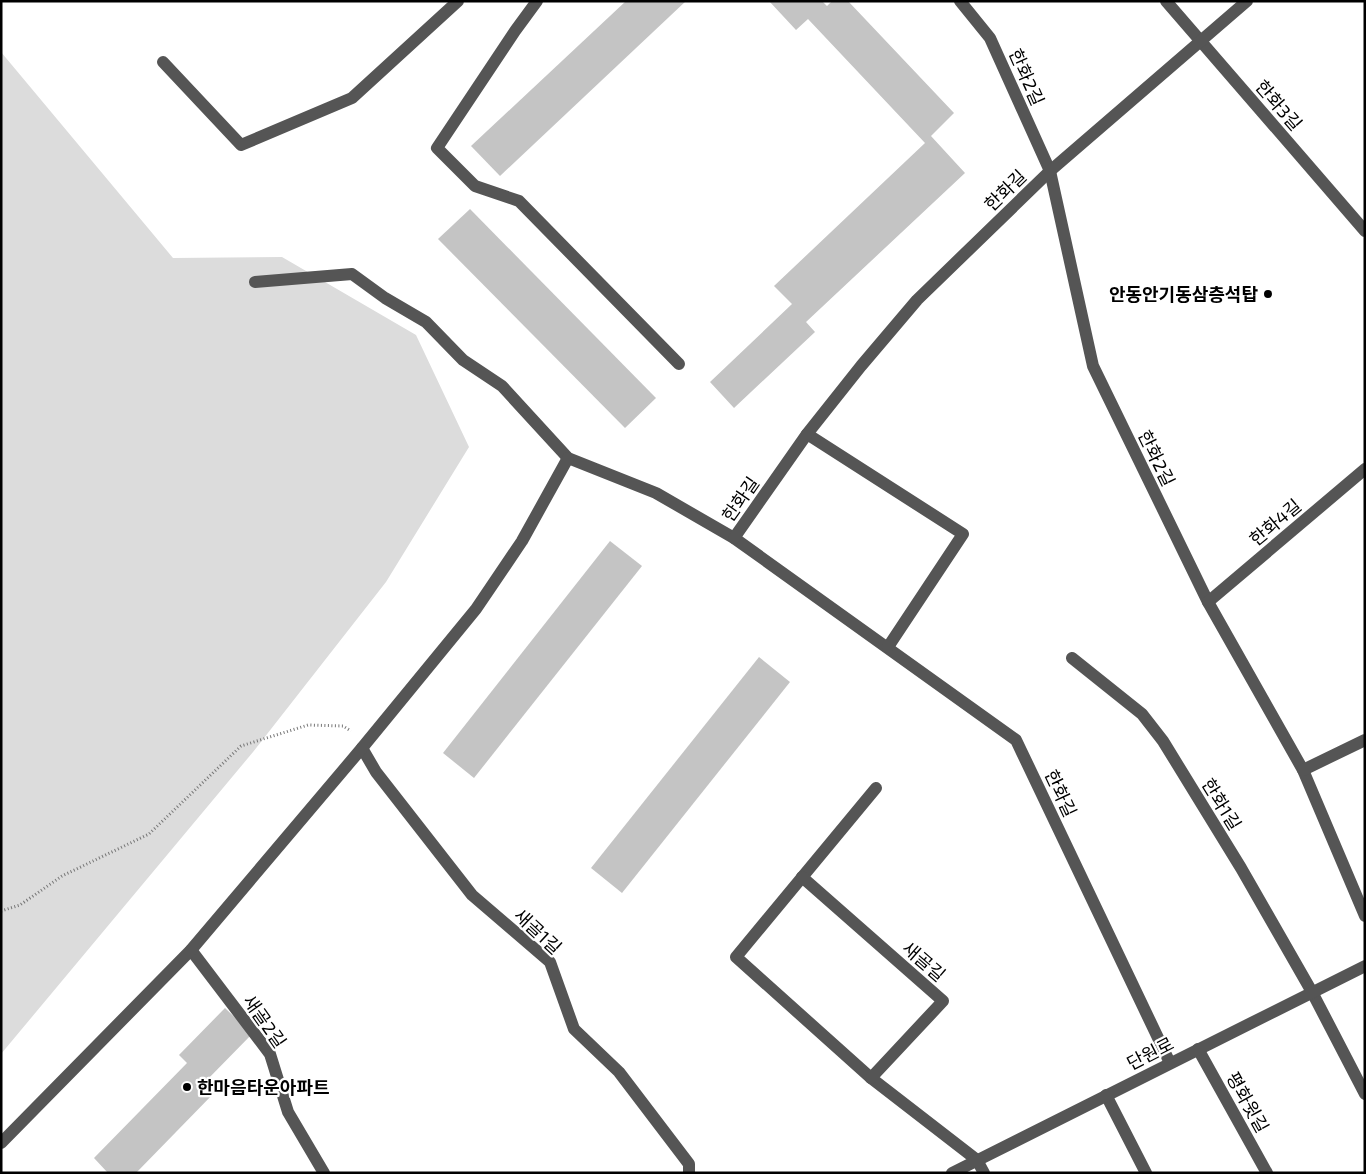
<svg xmlns="http://www.w3.org/2000/svg" width="1366" height="1174" font-family="'Exo 2','Noto Sans KR',sans-serif">
<style>
.green{fill:#dcdcdc}
.building{fill:#c4c4c4}
.lines{fill:none;stroke-linecap:round;stroke-linejoin:round}
.path{stroke:#777;stroke-width:3;stroke-dasharray:1 2.5;stroke-linecap:butt}
.minor{stroke:#555;stroke-width:12}
.poi-dot{fill:#000;stroke:#fff;stroke-width:2}
.labels{text-anchor:middle;dominant-baseline:central;stroke-width:4.5;stroke-linejoin:round;paint-order:stroke}
.street-label{font-size:18px;fill:#000;stroke:#fff}
.poi-label{font-size:18px;font-weight:bold;fill:#000;stroke:#fff;text-anchor:end}
</style>
<rect width="100%" height="100%" fill="#fff"/>
<polygon class="green" points="1,52 173,258 282,257 416,335 469,447 386,582 253,752 1,1054"/>
<g class="building">
<polygon points="626,1 686,1 500,176 471,146"/>
<polygon points="769,1 822,1 827,6 832,1 848,1 954,113 931,136 965,173 806,322 815,332 734,408 710,382 792,304 774,286 925,143 808,19 796,30"/>
<polygon points="470,209 656,398 625,428 438,239"/>
<polygon points="610,541 642,566 474,778 443,753"/>
<polygon points="759,657 790,682 622,893 591,868"/>
<polygon points="225,1008 252,1034 205,1082 215,1092 136,1173 108,1173 94,1158 187,1063 179,1055"/>
</g>
<g class="lines">
<polyline class="path" points="1,911 20,905 62,876 149,834 241,746 308,725 343,726 351,731"/>
<g class="minor">
<polyline points="537,1 515,31 437,148 475,186 519,201 679,364"/>
<polyline points="960,1 990,38 1050,171 1093,366 1208,602 1303,770 1365,916"/>
<polyline points="1166,1 1365,231"/>
<polyline points="163,62 241,145 352,98 458,1"/>
<polyline points="255,282 352,274 385,298 426,322 463,360 502,386 568,458 656,493 734,538 1016,740 1170,1063"/>
<polyline points="807,434 963,534 888,647"/>
<polyline points="734,538 807,434 861,366 917,300 1050,171 1247,1"/>
<polyline points="1208,602 1365,469"/>
<polyline points="1072,658 1142,714 1163,741 1241,868 1312,992 1365,1094"/>
<polyline points="362,748 376,772 472,895 550,962 574,1029 619,1072 689,1164 689,1173"/>
<polyline points="1303,770 1365,740"/>
<polyline points="876,788 736,957 871,1078 977,1160 984,1173"/>
<polyline points="802,877 943,1001 871,1078"/>
<polyline points="191,950 270,1054 288,1112 324,1173"/>
<polyline points="1198,1049 1267,1173"/>
<polyline points="1106,1095 1146,1173"/>
<polyline points="1,1143 191,950 362,748 476,609 522,541 568,458"/>
<polyline points="952,1173 1365,966"/>
</g>
</g>
<g class="poi-dot">
<circle cx="1268" cy="294" r="5"/>
<circle cx="187" cy="1087" r="5"/>
</g>
<g class="labels">
<g class="street-label">
<text transform="translate(1027 77) rotate(66)">한화2길</text>
<text transform="translate(1279 105) rotate(49)">한화3길</text>
<text transform="translate(1005 190) rotate(-44)">한화길</text>
<text transform="translate(1157 458) rotate(64)">한화2길</text>
<text transform="translate(740 499) rotate(-55)">한화길</text>
<text transform="translate(1275 522) rotate(-40)">한화4길</text>
<text transform="translate(1061 793) rotate(65)">한화길</text>
<text transform="translate(1222 804) rotate(58)">한화1길</text>
<text transform="translate(538 931) rotate(43)">새골1길</text>
<text transform="translate(924 961) rotate(41)">새골길</text>
<text transform="translate(265 1021) rotate(55)">새골2길</text>
<text transform="translate(1150 1053) rotate(-27)">단원로</text>
<text transform="translate(1248 1102) rotate(61)">평화윗길</text>
</g>
<g class="poi-label">
<text x="1258" y="294">안동안기동삼층석탑</text>
<text x="197" y="1087" text-anchor="start">한마음타운아파트</text>
</g>
</g>
<rect width="1366" height="1174" fill="none" stroke="#000000" stroke-width="5"/>
</svg>
